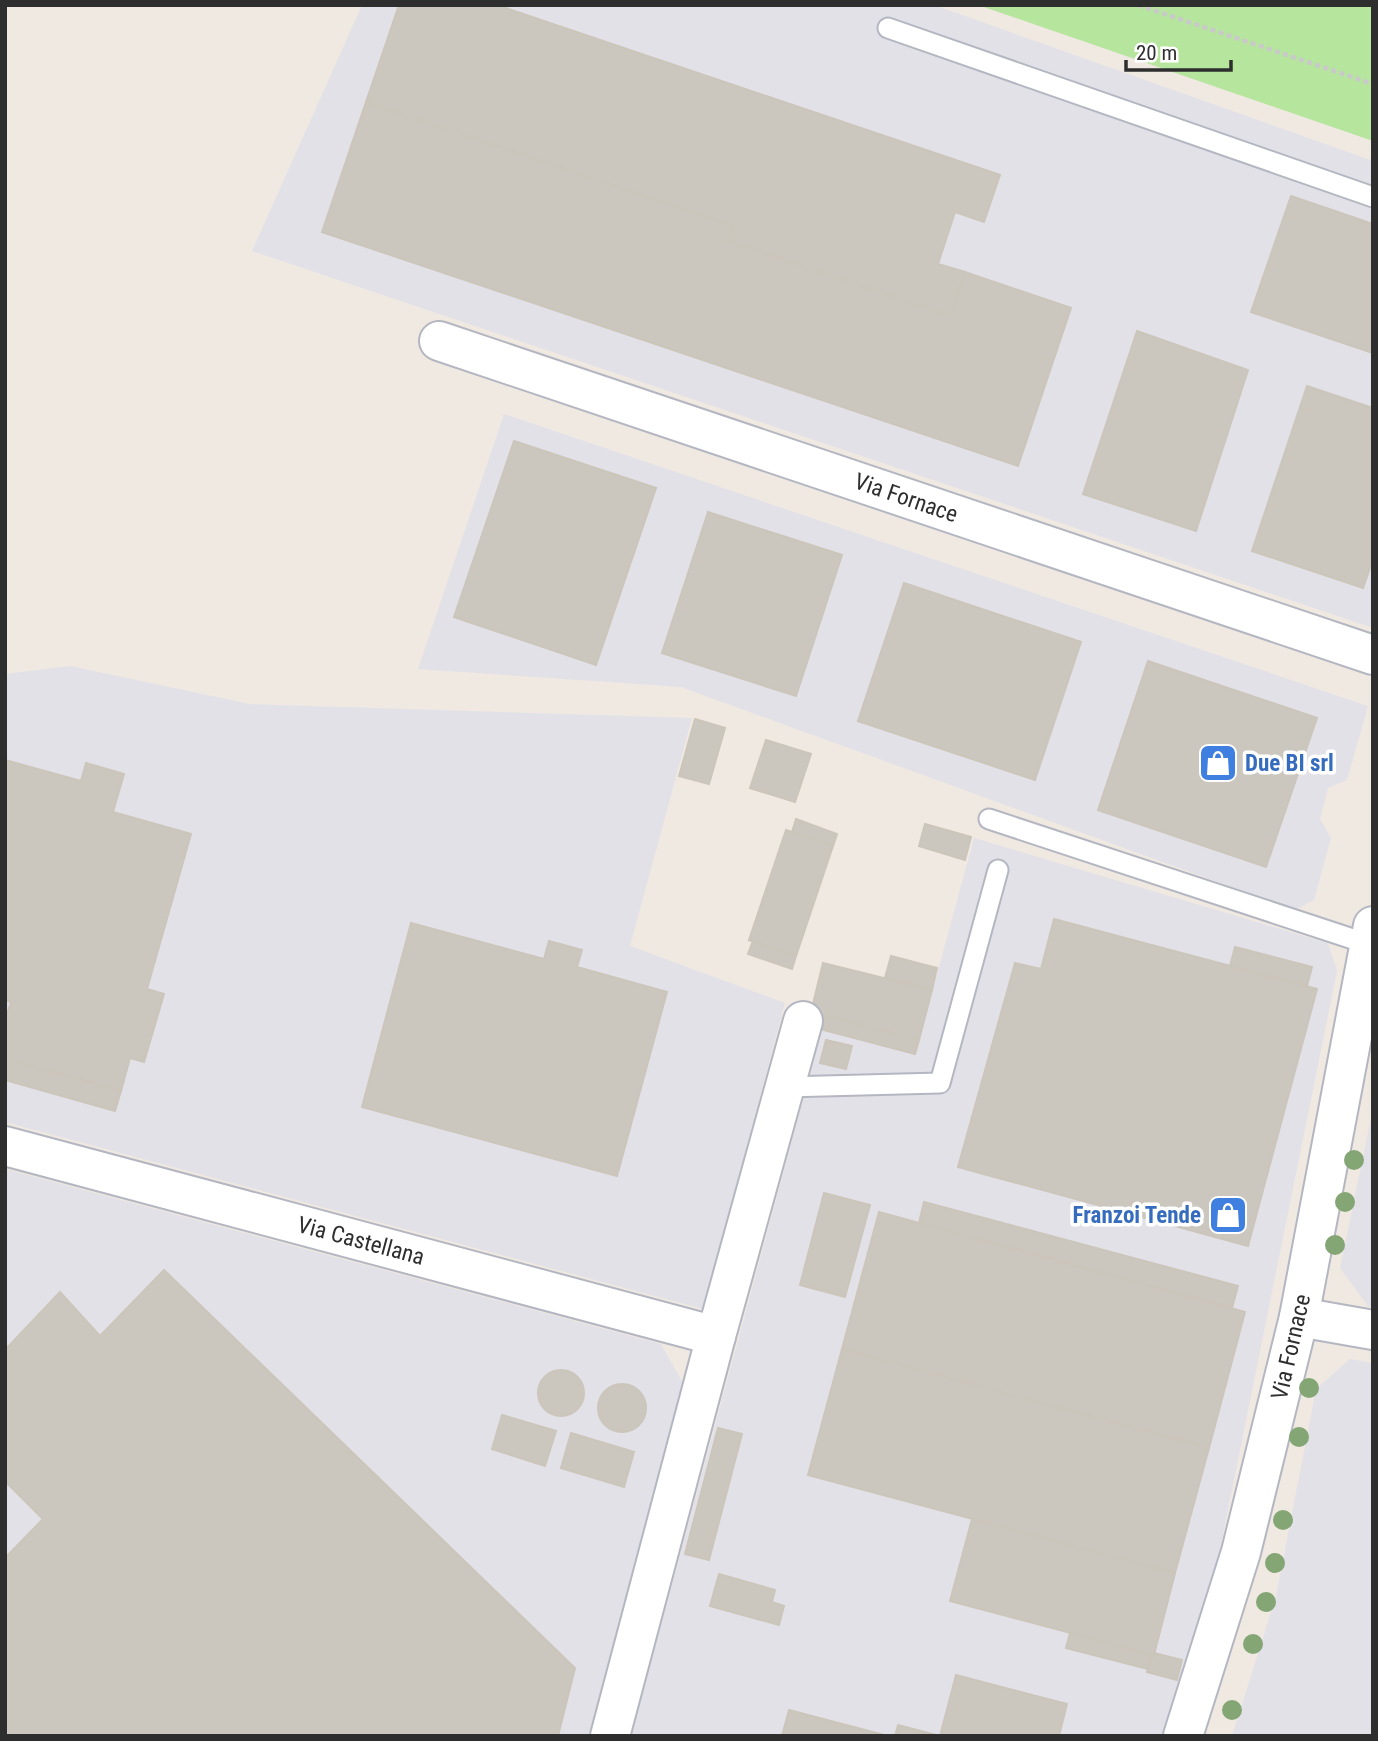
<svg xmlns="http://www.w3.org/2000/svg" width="1378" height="1741" font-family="'Roboto Condensed',sans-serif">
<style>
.industrial{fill:#e3e1e8}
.green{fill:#b6e59e}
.building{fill:#cbc7bf;stroke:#cbc5ba;stroke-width:2}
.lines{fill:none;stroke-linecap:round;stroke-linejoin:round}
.lane-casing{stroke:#b4b7c1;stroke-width:23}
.street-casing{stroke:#b4b7c1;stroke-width:42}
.path{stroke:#c9c9c9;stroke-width:4.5;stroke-dasharray:5 3.5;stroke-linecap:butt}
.lane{stroke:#fff;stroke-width:19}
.street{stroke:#fff;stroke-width:38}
.tree{fill:#84a574}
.labels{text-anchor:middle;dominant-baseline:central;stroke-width:7;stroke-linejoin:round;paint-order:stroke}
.street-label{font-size:23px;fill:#2e2e2e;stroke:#fff}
.shop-label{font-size:23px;font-weight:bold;fill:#366cbe;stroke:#fff;text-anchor:start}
</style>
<rect width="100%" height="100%" fill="#efe9e1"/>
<g class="industrial">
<polygon points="362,5 934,5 1373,161 1373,628 252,251"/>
<polygon points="504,414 1368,706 1347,780 1328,788 1320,819 1331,838 1314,900 1295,910 681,687 418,669"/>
<polygon points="70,666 250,704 692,718 630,946 785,1003 703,1309 5,1122 5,674"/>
<polygon points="974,838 1328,943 1337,971 1217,1564 1165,1736 631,1736 822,1030 915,1055"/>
<polygon points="1373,1109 1373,1307 1368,1306 1340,1268"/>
<polygon points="5,1169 661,1344 683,1383 588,1736 5,1736"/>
<polygon points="1350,1359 1373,1363 1373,1736 1232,1736 1276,1596 1316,1389"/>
</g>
<polygon class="green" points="978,5 1373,5 1373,141"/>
<g class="building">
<polygon points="399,5 497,5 1000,175 984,222 955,212 938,264 965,272 950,316 729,241 734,226 366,102"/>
<polygon points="366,102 734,226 729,241 950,316 965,272 1071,308 1018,466 322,232"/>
<polygon points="1291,196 1373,224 1373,353 1251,312"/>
<polygon points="1137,331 1248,370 1196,531 1083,494"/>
<polygon points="1307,386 1373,408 1373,559 1363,588 1252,551"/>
<polygon points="514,441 656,488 596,665 454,617"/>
<polygon points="708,512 842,555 796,696 662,653"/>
<polygon points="904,583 1081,642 1035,780 858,721"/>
<polygon points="1148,661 1317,718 1266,867 1098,810"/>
<polygon points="695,719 725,728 709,784 679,776"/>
<polygon points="766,740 811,754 795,802 750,788"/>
<polygon points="5,760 81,781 86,763 124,774 113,812 191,834 147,989 164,994 144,1062 130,1058 121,1091 5,1059 5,1020 11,1002 5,1000"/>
<polygon points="796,819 837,834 833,846 792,832"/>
<polygon points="925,824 971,837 965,860 919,846"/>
<polygon points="786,830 833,846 796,956 749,940"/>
<polygon points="1054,919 1317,989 1248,1246 958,1167 1015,963 1041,969"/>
<polygon points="411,923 544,959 549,941 582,950 577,967 667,992 617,1176 362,1107"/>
<polygon points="753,941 796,956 792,969 748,954"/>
<polygon points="1235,947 1312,967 1307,986 1230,966"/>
<polygon points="891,956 937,968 932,990 885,978"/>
<polygon points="823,963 932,990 919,1040 811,1012"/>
<polygon points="824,1015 919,1040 915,1054 820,1029"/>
<polygon points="826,1040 852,1046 846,1069 820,1063"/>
<polygon points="5,1059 121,1091 115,1111 5,1080"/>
<polygon points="824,1193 870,1205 845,1297 800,1285"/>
<polygon points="924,1202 1238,1286 1232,1308 919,1223"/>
<polygon points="879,1212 1245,1312 1209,1448 842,1349"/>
<polygon points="164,1270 575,1668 558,1736 5,1736 5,1558 43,1519 5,1481 5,1350 60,1292 100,1336"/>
<polygon points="842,1349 1209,1448 1175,1573 808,1475"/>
<circle cx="561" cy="1393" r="23"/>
<circle cx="622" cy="1408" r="24"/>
<polygon points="502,1415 556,1431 545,1466 492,1449"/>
<polygon points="718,1428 742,1434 709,1560 685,1554"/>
<polygon points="571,1433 634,1452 624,1487 561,1468"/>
<polygon points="972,1519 1175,1573 1154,1655 950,1601"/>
<polygon points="719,1574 775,1590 772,1602 784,1606 779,1625 710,1606"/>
<polygon points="1070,1633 1152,1655 1148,1669 1066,1648"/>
<polygon points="1154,1653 1182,1660 1177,1680 1147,1672"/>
<polygon points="956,1675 1067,1704 1059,1736 940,1736"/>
<polygon points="789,1710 888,1736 782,1736"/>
<polygon points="898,1725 940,1736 895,1736"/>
</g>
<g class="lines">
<defs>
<g id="lane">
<polyline points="888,28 1373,197"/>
<polyline points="989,819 1368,944"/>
<polyline points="785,1087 940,1083 998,870"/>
</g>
<g id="street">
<polyline points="439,341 1373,655"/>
<polyline points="5,1146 716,1336 610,1736"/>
<polyline points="1299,1317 1373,1330"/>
<polyline points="716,1336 803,1021"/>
<polyline points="1183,1736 1241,1552 1299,1317 1373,926"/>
</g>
</defs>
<use href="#lane" class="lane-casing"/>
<use href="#street" class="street-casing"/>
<polyline class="path" points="1138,5 1373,84"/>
<use href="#lane" class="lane"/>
<use href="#street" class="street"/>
</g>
<g class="tree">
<circle cx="1354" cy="1160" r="10"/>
<circle cx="1345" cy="1202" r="10"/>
<circle cx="1335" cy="1245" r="10"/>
<circle cx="1309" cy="1388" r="10"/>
<circle cx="1299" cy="1437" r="10"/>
<circle cx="1283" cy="1520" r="10"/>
<circle cx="1275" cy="1563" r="10"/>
<circle cx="1266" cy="1602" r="10"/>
<circle cx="1253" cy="1644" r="10"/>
<circle cx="1232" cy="1710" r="10"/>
</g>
<defs>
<symbol id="shop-square" viewBox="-11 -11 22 22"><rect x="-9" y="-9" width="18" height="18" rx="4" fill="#3f7fe0" stroke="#fff"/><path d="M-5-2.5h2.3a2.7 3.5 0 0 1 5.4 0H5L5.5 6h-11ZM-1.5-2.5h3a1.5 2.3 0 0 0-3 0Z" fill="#fff"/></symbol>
</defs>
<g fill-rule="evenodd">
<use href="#shop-square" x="1196" y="741" width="44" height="44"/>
<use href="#shop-square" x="1206" y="1193" width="44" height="44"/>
</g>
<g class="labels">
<g class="street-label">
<text transform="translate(906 498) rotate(19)">Via Fornace</text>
<text transform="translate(361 1241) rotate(15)">Via Castellana</text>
<text transform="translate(1291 1347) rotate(-77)">Via Fornace</text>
</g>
<g class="shop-label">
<text x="1245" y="763">Due BI srl</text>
<text x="1201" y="1215" text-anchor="end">Franzoi Tende</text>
</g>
</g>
<rect width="1378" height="1741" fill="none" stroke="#2e2e2e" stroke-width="14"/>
<path d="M1126 60v10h105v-10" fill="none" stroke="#2e2e2e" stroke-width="3.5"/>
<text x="1136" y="60" font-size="21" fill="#2e2e2e" stroke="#ffffff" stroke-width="5" paint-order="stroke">20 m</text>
</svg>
